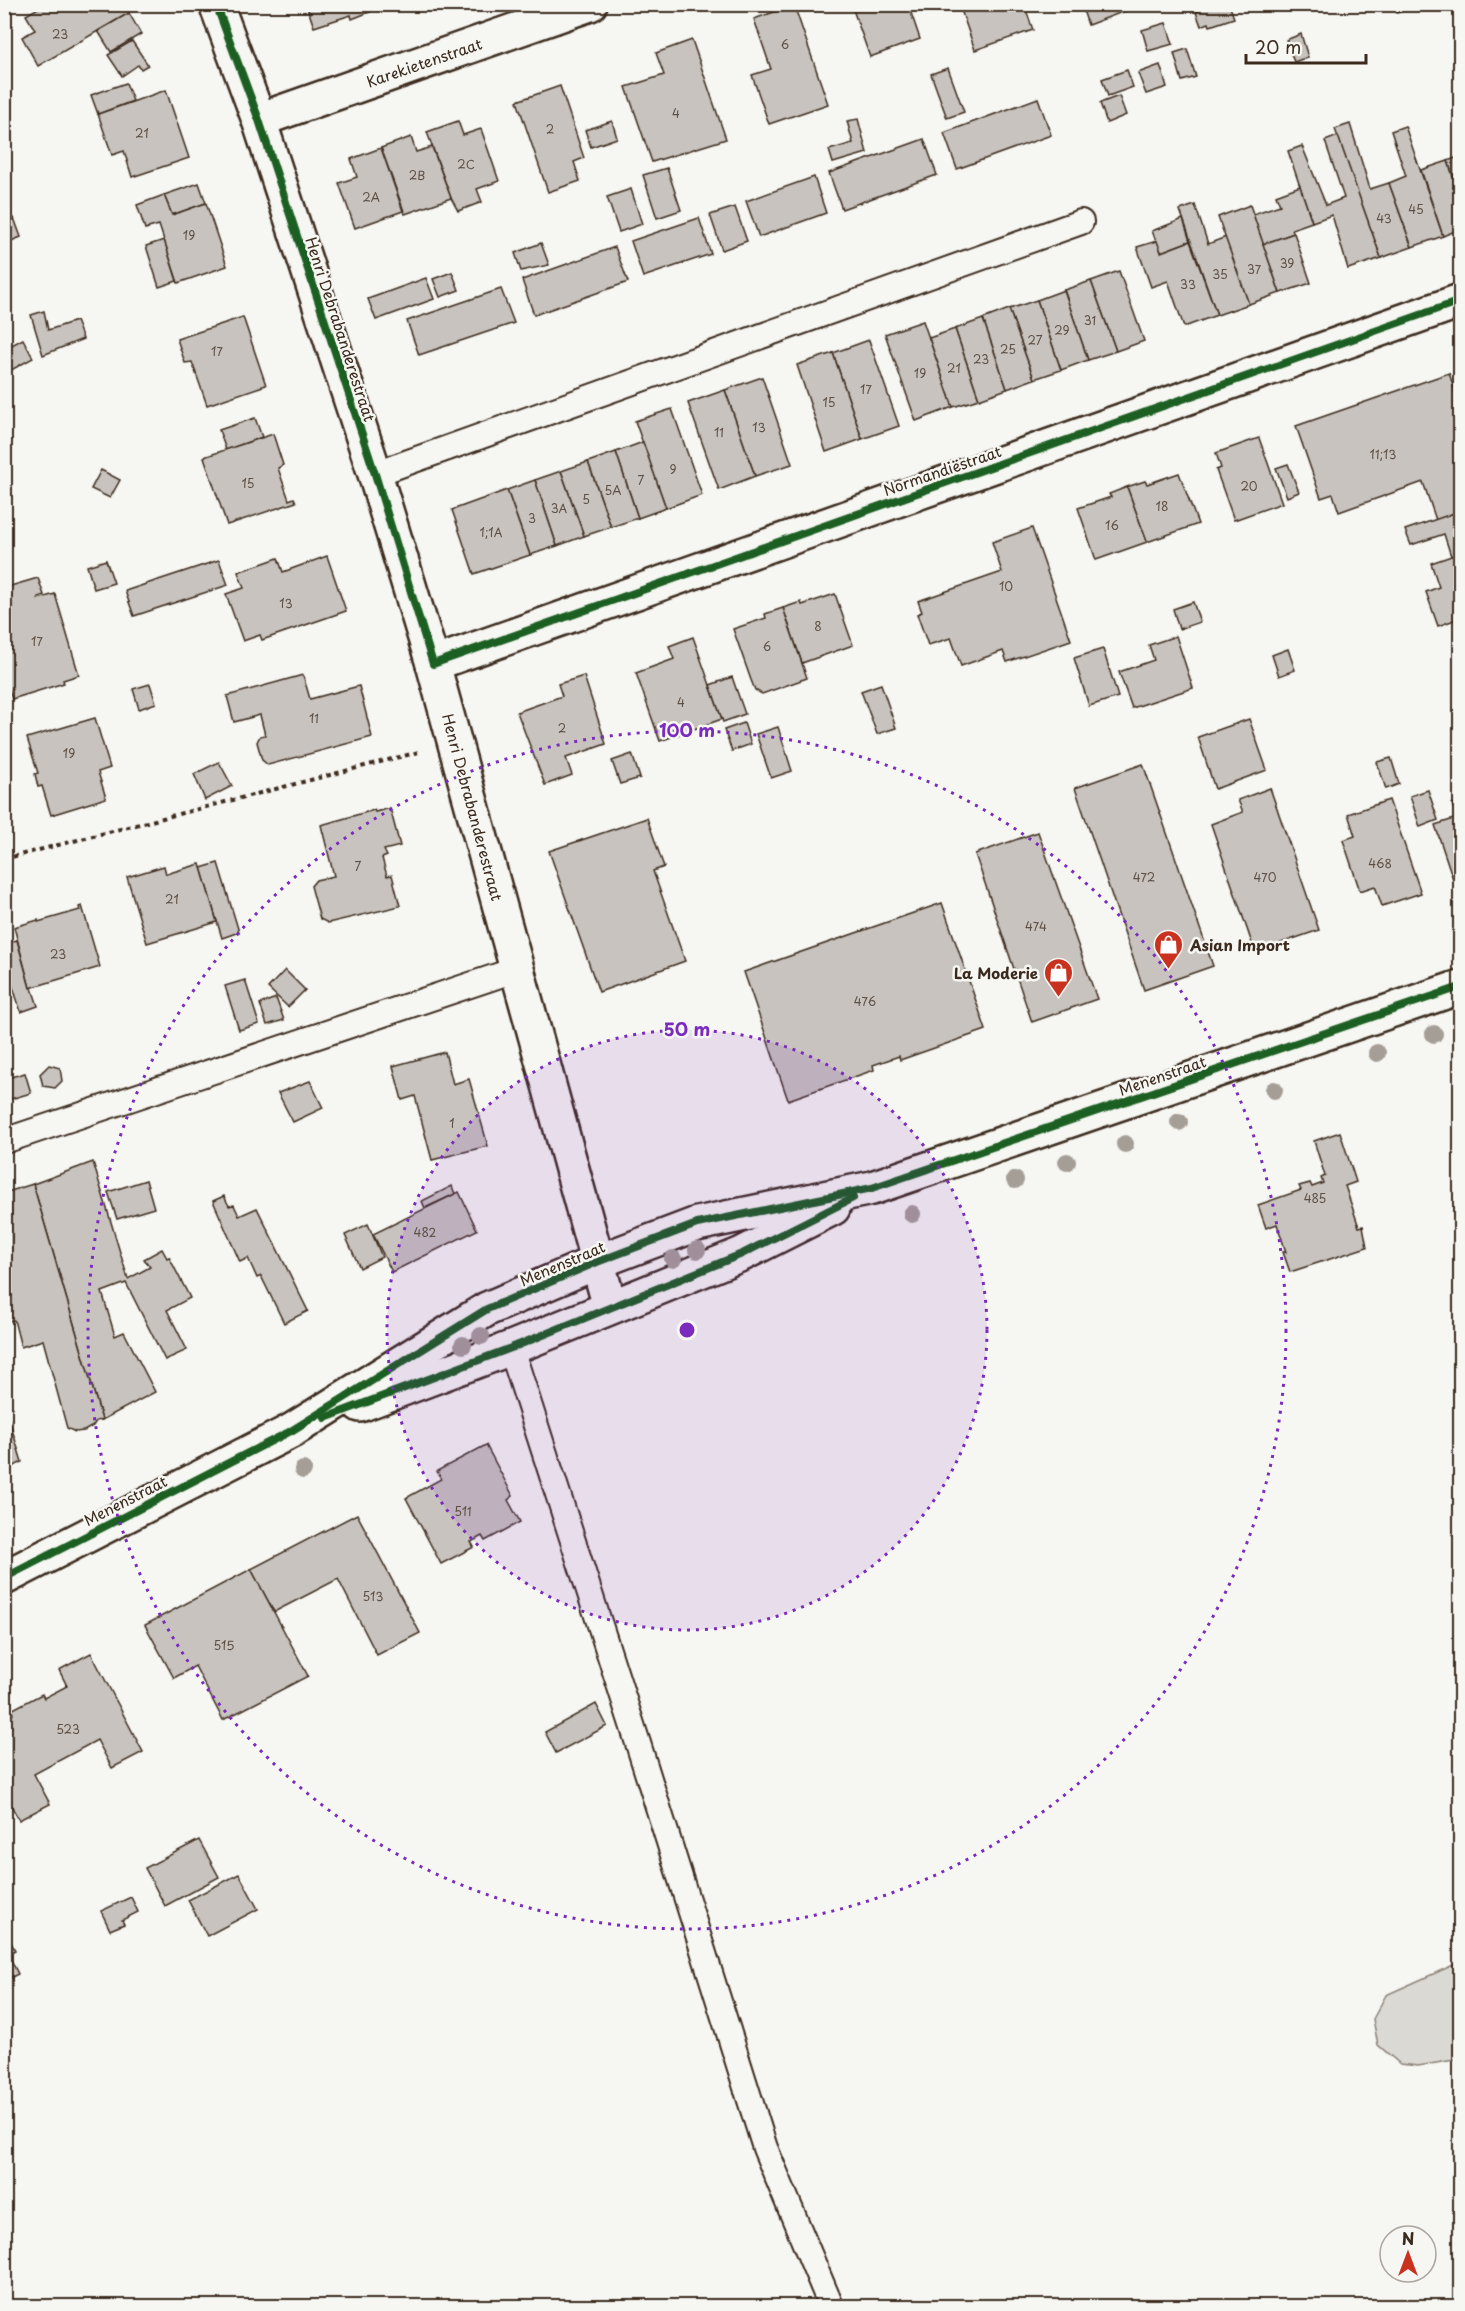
<svg xmlns="http://www.w3.org/2000/svg" width="1465" height="2311" font-family="'Playpen Sans',sans-serif">
<style>
.green{fill:#dad9d3;stroke:#8a8278;stroke-width:1.5}
.building{fill:#c8c3be;stroke:#3b2a1e;stroke-width:1.5}
.lines{fill:none;stroke-linecap:round;stroke-linejoin:round}
.lane-casing{stroke:#3b2a1e;stroke-width:28}
.street-casing{stroke:#3b2a1e;stroke-width:38}
.secondary-casing{stroke:#3b2a1e;stroke-width:38}
.path{stroke:#3b2a1e;stroke-width:4;stroke-dasharray:4.5 4.5;stroke-linecap:butt}
.lane{stroke:#f6f6f2;stroke-width:24}
.street{stroke:#f6f6f2;stroke-width:33}
.secondary{stroke:#f6f6f2;stroke-width:33}
.cycleway-casing{stroke:#f6f6f2;stroke-width:11}
.cycleway{stroke:#1b5e20;stroke-width:8}
.tree{fill:#a59e96}
.ring{fill:none;stroke:#7b2cbf;stroke-width:3;stroke-dasharray:3 6}
.labels{text-anchor:middle;dominant-baseline:central;stroke-width:5;stroke-linejoin:round;paint-order:stroke}
.number-label{font-size:12px;fill:#5e5046}
.street-label{font-size:15px;fill:#3b2a1e;stroke:#f6f6f2}
.poi-label{font-size:15px;font-weight:bold;fill:#3b2a1e;stroke:#f6f6f2;text-anchor:start}
.centre{fill:#7b2cbf;stroke:#f6f6f2;stroke-width:3}
.ring-label{font-size:18px;text-anchor:middle;font-weight:bold;fill:#7b2cbf;stroke:#f6f6f2;stroke-width:5;stroke-linejoin:round;paint-order:stroke}
</style>
<rect width="100%" height="100%" fill="#f6f6f2"/>
<filter id="ink" filterUnits="userSpaceOnUse"><feTurbulence type="fractalNoise" baseFrequency=".0167" numOctaves="2"/><feDisplacementMap in="SourceGraphic" scale="12" xChannelSelector="R" yChannelSelector="G"/><feConvolveMatrix kernelMatrix="1 2 1 2 8 2 1 2 1" color-interpolation-filters="sRGB"/></filter>
<g filter="url(#ink)">
<polygon class="green" points="1460,1962 1460,2059 1418,2066 1400,2064 1378,2045 1373,2019 1386,1995"/>
<g class="building">
<polygon points="45,4 124,4 129,13 38,66 22,37 35,30 26,15"/>
<polygon points="306,4 370,4 372,11 352,19 351,15 314,27"/>
<polygon points="851,4 908,4 920,39 870,57"/>
<polygon points="959,4 1024,4 1033,30 975,50"/>
<polygon points="1081,4 1141,4 1141,5 1088,25"/>
<polygon points="1211,4 1229,4 1234,18 1210,26 1209,23 1201,26 1196,12"/>
<polygon points="1395,4 1420,4 1397,13"/>
<polygon points="794,5 828,104 769,124 752,75 771,69 754,19"/>
<polygon points="129,13 141,34 111,52 98,31"/>
<polygon points="1166,23 1173,44 1148,51 1142,30"/>
<polygon points="1301,34 1308,57 1294,62 1286,40"/>
<polygon points="692,40 726,139 652,162 626,87 664,75 656,53"/>
<polygon points="132,41 148,65 141,69 138,65 122,76 108,55"/>
<polygon points="1187,49 1196,77 1182,81 1174,53"/>
<polygon points="1160,65 1167,87 1146,94 1138,73"/>
<polygon points="948,68 964,112 947,118 931,74"/>
<polygon points="1127,70 1133,87 1108,96 1102,79"/>
<polygon points="126,83 133,101 98,114 91,95"/>
<polygon points="560,86 584,158 574,162 580,181 548,192 517,101"/>
<polygon points="166,90 189,158 132,177 124,151 112,155 98,114"/>
<polygon points="1119,96 1126,115 1107,123 1100,103"/>
<polygon points="1038,98 1051,135 957,169 944,133"/>
<polygon points="858,119 867,153 833,163 829,150 853,143 847,121"/>
<polygon points="458,121 463,135 481,129 499,181 477,189 482,202 458,211 451,198 427,132"/>
<polygon points="612,121 617,138 591,147 585,130"/>
<polygon points="1350,124 1370,189 1389,183 1412,247 1381,258 1335,129"/>
<polygon points="1405,126 1443,236 1412,247 1389,183 1406,176 1391,131"/>
<polygon points="1338,136 1381,258 1348,269 1332,215 1312,222 1288,151 1302,146 1326,205 1344,198 1325,141"/>
<polygon points="411,137 416,152 432,147 451,198 405,214 381,148"/>
<polygon points="924,139 937,175 842,209 829,173"/>
<polygon points="381,148 403,211 355,228 339,183 357,177 351,159"/>
<polygon points="1460,156 1460,198 1448,161"/>
<polygon points="1448,161 1460,198 1460,229 1443,236 1421,170"/>
<polygon points="667,168 681,210 657,218 643,175"/>
<polygon points="814,177 826,213 759,237 746,201"/>
<polygon points="199,183 206,203 172,215 164,195"/>
<polygon points="1300,186 1312,222 1292,229 1294,233 1263,244 1253,214 1280,205 1276,195"/>
<polygon points="631,189 642,224 619,232 607,197"/>
<polygon points="164,195 172,215 206,203 227,266 178,283 159,225 145,229 137,205"/>
<polygon points="1195,205 1208,244 1226,237 1249,304 1217,315 1180,210"/>
<polygon points="1250,205 1280,293 1249,304 1218,217"/>
<polygon points="735,207 747,241 722,250 710,215"/>
<polygon points="14,218 21,237 9,242 4,230 4,221"/>
<polygon points="699,218 711,254 643,277 631,241"/>
<polygon points="1183,219 1190,241 1161,252 1152,231"/>
<polygon points="1294,233 1311,283 1280,293 1263,244"/>
<polygon points="164,240 177,281 159,287 146,246"/>
<polygon points="1157,241 1161,252 1190,241 1217,315 1184,327 1168,281 1151,287 1137,247"/>
<polygon points="541,243 549,265 521,271 515,253"/>
<polygon points="615,247 628,282 534,315 522,280"/>
<polygon points="1119,271 1144,341 1116,351 1091,281"/>
<polygon points="452,272 459,290 440,297 433,279"/>
<polygon points="426,278 434,299 376,320 368,299"/>
<polygon points="1091,281 1116,351 1088,360 1064,290"/>
<polygon points="501,289 514,323 419,355 407,321"/>
<polygon points="1064,290 1088,360 1061,370 1037,300"/>
<polygon points="1037,300 1061,370 1034,379 1009,309"/>
<polygon points="1009,309 1034,379 1007,389 983,319"/>
<polygon points="44,311 48,330 76,321 83,339 43,355 31,315"/>
<polygon points="243,317 266,385 207,405 192,362 185,363 177,339"/>
<polygon points="983,319 1007,389 979,399 955,329"/>
<polygon points="923,321 953,407 916,421 885,334"/>
<polygon points="955,329 979,399 953,407 929,338"/>
<polygon points="23,339 33,358 4,374 4,349"/>
<polygon points="869,340 899,426 862,439 833,353"/>
<polygon points="833,353 862,439 826,452 797,365"/>
<polygon points="1449,373 1460,406 1460,511 1436,520 1423,482 1339,512 1333,494 1321,498 1296,426"/>
<polygon points="762,377 792,464 755,476 725,390"/>
<polygon points="725,390 755,476 719,490 688,403"/>
<polygon points="672,409 702,495 666,508 635,421"/>
<polygon points="255,418 262,437 226,450 219,430"/>
<polygon points="273,434 283,465 278,468 289,500 294,498 296,502 227,525 204,457"/>
<polygon points="1259,438 1282,503 1234,520 1216,470 1221,468 1216,453"/>
<polygon points="643,442 666,508 638,518 616,452"/>
<polygon points="616,452 638,518 611,527 588,462"/>
<polygon points="588,462 611,527 584,536 561,471"/>
<polygon points="1288,464 1299,492 1287,497 1276,468"/>
<polygon points="101,470 120,480 110,498 91,489"/>
<polygon points="561,471 584,536 557,546 535,480"/>
<polygon points="1179,473 1198,524 1147,542 1127,487 1145,481 1147,484"/>
<polygon points="535,480 557,546 530,555 507,490"/>
<polygon points="1127,487 1147,542 1096,560 1078,508 1111,497 1109,494"/>
<polygon points="507,490 530,555 474,574 452,510"/>
<polygon points="1460,511 1460,553 1451,556 1444,534 1411,545 1405,530"/>
<polygon points="1032,528 1071,640 1007,662 1003,651 961,666 951,638 928,645 917,614 922,612 918,601 1002,572 992,542"/>
<polygon points="1460,553 1460,618 1438,626 1426,592 1439,587 1431,563"/>
<polygon points="327,556 346,611 262,640 260,635 243,641 226,594 244,588 238,572 278,558 283,572"/>
<polygon points="106,560 114,583 94,589 87,566"/>
<polygon points="219,560 228,585 134,616 125,591"/>
<polygon points="38,578 44,595 38,597 38,599 55,594 79,675 63,680 64,683 12,699 4,675 4,607 11,605 7,587"/>
<polygon points="835,594 853,645 802,663 783,608 801,602 802,605"/>
<polygon points="1193,602 1200,622 1179,629 1173,609"/>
<polygon points="783,608 807,678 762,694 755,690 751,680 733,629 766,618 765,614"/>
<polygon points="1176,636 1193,688 1132,708 1119,672 1154,660 1149,645"/>
<polygon points="693,637 722,719 660,741 636,673 674,659 669,646"/>
<polygon points="1103,649 1118,697 1089,706 1074,658"/>
<polygon points="1288,649 1295,670 1279,676 1272,655"/>
<polygon points="303,675 310,699 359,686 372,737 268,765 262,760 257,742 260,736 265,735 260,715 234,722 227,696"/>
<polygon points="584,676 606,744 566,758 572,775 545,785 517,712 562,696 558,684"/>
<polygon points="732,677 745,714 723,722 710,685"/>
<polygon points="150,684 156,703 139,709 133,689"/>
<polygon points="881,684 896,728 877,734 861,691"/>
<polygon points="95,718 110,768 98,772 106,798 51,815 42,786 38,787 35,774 38,773 27,738"/>
<polygon points="1249,719 1267,770 1215,789 1198,737"/>
<polygon points="744,723 751,744 732,751 724,730"/>
<polygon points="778,727 792,771 771,778 756,734"/>
<polygon points="632,754 640,778 620,784 612,761"/>
<polygon points="1391,758 1399,784 1386,789 1377,762"/>
<polygon points="219,762 232,786 205,800 194,774"/>
<polygon points="1143,764 1213,966 1144,990 1075,788"/>
<polygon points="1270,788 1319,930 1255,952 1211,824 1243,812 1238,800"/>
<polygon points="1428,790 1438,820 1420,827 1410,796"/>
<polygon points="1389,800 1421,893 1382,906 1375,886 1360,891 1343,840 1355,836 1348,814"/>
<polygon points="1460,802 1460,880 1454,882 1435,825 1457,818 1452,804"/>
<polygon points="390,808 400,846 384,850 387,856 382,858 387,876 392,875 400,906 328,923 320,919 311,886 316,880 334,876 321,825 374,810 375,812"/>
<polygon points="647,818 664,867 653,871 685,961 599,992 549,851"/>
<polygon points="1038,832 1097,999 1032,1022 975,854"/>
<polygon points="218,863 239,932 222,938 201,868"/>
<polygon points="200,864 217,922 147,943 127,877 164,866 166,874"/>
<polygon points="942,903 986,1030 900,1060 899,1056 873,1065 874,1070 788,1100 744,972"/>
<polygon points="82,906 100,967 30,988 14,927 38,920 38,922 80,910 79,907"/>
<polygon points="17,940 30,988 32,988 38,1006 21,1012 4,959 4,944"/>
<polygon points="285,970 305,990 288,1007 268,988"/>
<polygon points="245,980 259,1024 239,1030 225,986"/>
<polygon points="276,998 284,1020 267,1025 260,1004"/>
<polygon points="445,1052 453,1084 469,1079 488,1146 432,1160 415,1096 402,1100 393,1066"/>
<polygon points="49,1065 60,1068 62,1081 55,1088 43,1086 40,1074"/>
<polygon points="25,1073 31,1093 4,1101 4,1079"/>
<polygon points="310,1081 323,1108 293,1122 278,1093"/>
<polygon points="1340,1132 1356,1182 1345,1186 1359,1227 1363,1226 1367,1247 1290,1272 1283,1252 1286,1252 1277,1224 1266,1228 1258,1205 1301,1190 1299,1186 1310,1183 1312,1187 1323,1183 1321,1178 1325,1176 1314,1141"/>
<polygon points="93,1162 128,1279 150,1267 144,1259 162,1249 167,1258 169,1257 190,1298 167,1310 187,1350 165,1360 126,1283 102,1292 115,1336 124,1332 155,1392 102,1420 33,1184"/>
<polygon points="146,1180 154,1208 117,1219 108,1192"/>
<polygon points="33,1184 102,1420 96,1421 93,1426 84,1431 75,1432 67,1428 43,1340 21,1347 14,1320 8,1321 7,1318 4,1319 4,1193"/>
<polygon points="452,1186 455,1194 425,1208 422,1201"/>
<polygon points="459,1192 477,1230 392,1272 373,1234"/>
<polygon points="224,1196 229,1206 234,1205 239,1216 257,1208 308,1311 284,1323 261,1276 257,1278 248,1258 240,1262 213,1201"/>
<polygon points="368,1224 382,1257 360,1268 345,1235"/>
<polygon points="4,1403 22,1462 4,1472"/>
<polygon points="486,1445 513,1496 508,1500 520,1522 485,1541 482,1536 471,1542 474,1547 441,1564 406,1498 441,1479 437,1471"/>
<polygon points="357,1514 420,1633 377,1655 338,1579 274,1612 251,1569"/>
<polygon points="251,1569 308,1676 223,1720 195,1666 174,1678 145,1625"/>
<polygon points="91,1653 143,1752 112,1768 97,1740 34,1774 50,1804 19,1820 4,1792 4,1719 13,1714 11,1710 42,1694 44,1698 67,1686 59,1670"/>
<polygon points="596,1704 607,1726 556,1753 545,1732"/>
<polygon points="199,1840 219,1877 165,1906 145,1868"/>
<polygon points="239,1874 258,1909 207,1936 188,1900"/>
<polygon points="131,1897 138,1912 122,1920 124,1924 110,1930 101,1911"/>
<polygon points="7,1935 15,1950 8,1954 18,1974 4,1981 4,1936"/>
</g>
<g class="lines">
<defs>
<g id="lane">
<polyline points="375,474 1081,222"/>
<polyline points="4,1141 518,969"/>
<polyline points="511,1348 636,1737 765,2148 831,2306"/>
</g>
<g id="street">
<polyline points="216,4 259,120 375,474 433,664 610,1307"/>
<polyline points="259,120 590,4"/>
<polyline points="433,664 1460,301"/>
</g>
<g id="secondary">
<polyline points="360,1405 511,1348 742,1254 833,1208"/>
<polyline points="4,1578 291,1431 487,1309 597,1262 697,1224 872,1188 1460,987"/>
</g>
</defs>
<use href="#lane" class="lane-casing"/>
<use href="#street" class="street-casing"/>
<use href="#secondary" class="secondary-casing"/>
<polyline class="path" points="4,859 419,752"/>
<use href="#lane" class="lane"/>
<use href="#street" class="street"/>
<use href="#secondary" class="secondary"/>
<defs>
<g id="cycleway">
<polyline points="216,4 259,120 375,474 433,664 1460,301"/>
<polyline points="325,1418 511,1348 742,1254 853,1198"/>
<polyline points="4,1578 291,1431 487,1309 597,1262 697,1224 872,1188 1460,987"/>
</g>
</defs>
<use href="#cycleway" class="cycleway-casing"/>
<use href="#cycleway" class="cycleway"/>
</g>
<g class="tree">
<circle cx="1434" cy="1034" r="9"/>
<circle cx="1377" cy="1053" r="9"/>
<circle cx="1274" cy="1090" r="9"/>
<circle cx="1179" cy="1122" r="9"/>
<circle cx="1125" cy="1144" r="9"/>
<circle cx="1067" cy="1162" r="9"/>
<circle cx="1015" cy="1180" r="9"/>
<circle cx="912" cy="1214" r="9"/>
<circle cx="697" cy="1250" r="9"/>
<circle cx="673" cy="1259" r="9"/>
<circle cx="481" cy="1336" r="9"/>
<circle cx="463" cy="1345" r="9"/>
<circle cx="303" cy="1470" r="9"/>
</g>
</g>
<circle cx="687" cy="1330" r="300" fill="#7b2cbf" fill-opacity=".12"/>
<g class="ring">
<circle cx="687" cy="1330" r="300"/>
<circle cx="687" cy="1330" r="599"/>
</g>
<defs>
<symbol id="shop-pin" viewBox="-11 -11 22 30"><path d="M0 17L-7.5 6A9.5 9.5 0 1 1 7.5 6Z" fill="#c8321e" stroke="#f6f6f2"/><path d="M-5-2.5h2.3a2.7 3.5 0 0 1 5.4 0H5L5.5 6h-11ZM-1.5-2.5h3a1.5 2.3 0 0 0-3 0Z" fill="#fff"/></symbol>
</defs>
<g fill-rule="evenodd">
<use href="#shop-pin" x="1152" y="928" width="33" height="45"/>
<use href="#shop-pin" x="1042" y="956" width="33" height="45"/>
</g>
<g class="labels">
<g class="number-label">
<text x="60" y="34">23</text>
<text x="785" y="44">6</text>
<text x="676" y="113">4</text>
<text x="550" y="129">2</text>
<text x="142" y="133">21</text>
<text x="466" y="164">2C</text>
<text x="417" y="175">2B</text>
<text x="371" y="197">2A</text>
<text x="1416" y="209">45</text>
<text x="1384" y="218">43</text>
<text x="189" y="235">19</text>
<text x="1287" y="263">39</text>
<text x="1254" y="269">37</text>
<text x="1220" y="274">35</text>
<text x="1188" y="284">33</text>
<text x="1090" y="320">31</text>
<text x="1062" y="330">29</text>
<text x="1035" y="340">27</text>
<text x="1008" y="349">25</text>
<text x="217" y="351">17</text>
<text x="981" y="359">23</text>
<text x="954" y="368">21</text>
<text x="920" y="373">19</text>
<text x="866" y="389">17</text>
<text x="829" y="402">15</text>
<text x="759" y="427">13</text>
<text x="719" y="432">11</text>
<text x="1383" y="454">11;13</text>
<text x="673" y="469">9</text>
<text x="641" y="480">7</text>
<text x="248" y="483">15</text>
<text x="1249" y="486">20</text>
<text x="613" y="490">5A</text>
<text x="586" y="499">5</text>
<text x="1162" y="506">18</text>
<text x="559" y="508">3A</text>
<text x="532" y="518">3</text>
<text x="1112" y="525">16</text>
<text x="491" y="532">1;1A</text>
<text x="1006" y="586">10</text>
<text x="286" y="603">13</text>
<text x="818" y="626">8</text>
<text x="37" y="641">17</text>
<text x="767" y="646">6</text>
<text x="681" y="702">4</text>
<text x="314" y="718">11</text>
<text x="562" y="728">2</text>
<text x="69" y="753">19</text>
<text x="1380" y="863">468</text>
<text x="358" y="866">7</text>
<text x="1144" y="877">472</text>
<text x="1265" y="877">470</text>
<text x="172" y="899">21</text>
<text x="1036" y="926">474</text>
<text x="58" y="954">23</text>
<text x="865" y="1001">476</text>
<text x="452" y="1123">1</text>
<text x="1315" y="1198">485</text>
<text x="425" y="1232">482</text>
<text x="463" y="1511">511</text>
<text x="373" y="1596">513</text>
<text x="224" y="1645">515</text>
<text x="68" y="1729">523</text>
</g>
<g class="street-label">
<text transform="translate(424 62) rotate(-19)">Karekietenstraat</text>
<text transform="translate(341 329) rotate(72)">Henri Debrabanderestraat</text>
<text transform="translate(942 470) rotate(-19)">Normandiëstraat</text>
<text transform="translate(473 807) rotate(75)">Henri Debrabanderestraat</text>
<text transform="translate(1162 1075) rotate(-19)">Menenstraat</text>
<text transform="translate(562 1263) rotate(-23)">Menenstraat</text>
<text transform="translate(125 1500) rotate(-27)">Menenstraat</text>
</g>
<g class="poi-label">
<text x="1190" y="944">Asian Import</text>
<text x="1038" y="972" text-anchor="end">La Moderie</text>
</g>
</g>
<circle cx="687" cy="1330" r="9" class="centre"/>
<g class="ring-label">
<text x="687" y="737">100 m</text>
<text x="687" y="1036">50 m</text>
</g>
<rect width="1465" height="2311" fill="none" stroke="#f6f6f2" stroke-width="24"/>
<rect x="12" y="12" width="1441" height="2287" fill="none" stroke="#3b2a1e" stroke-width="2" filter="url(#ink)"/>
<g transform="translate(1408 2254)"><circle r="28" fill="#f6f6f2" stroke="#aba49d" stroke-width="1.5"/>
<path d="M0-4.5L10 22L0 15L-10 22Z" fill="#c8321e"/>
<text y="-9" font-size="16" font-weight="bold" text-anchor="middle" fill="#3b2a1e">N</text>
</g>
<path d="M1246 54v9h120v-9" fill="none" stroke="#3b2a1e" stroke-width="3"/>
<text x="1255" y="54" font-size="18" fill="#3b2a1e" stroke="#f6f6f2" stroke-width="4.5" paint-order="stroke">20 m</text>
</svg>
